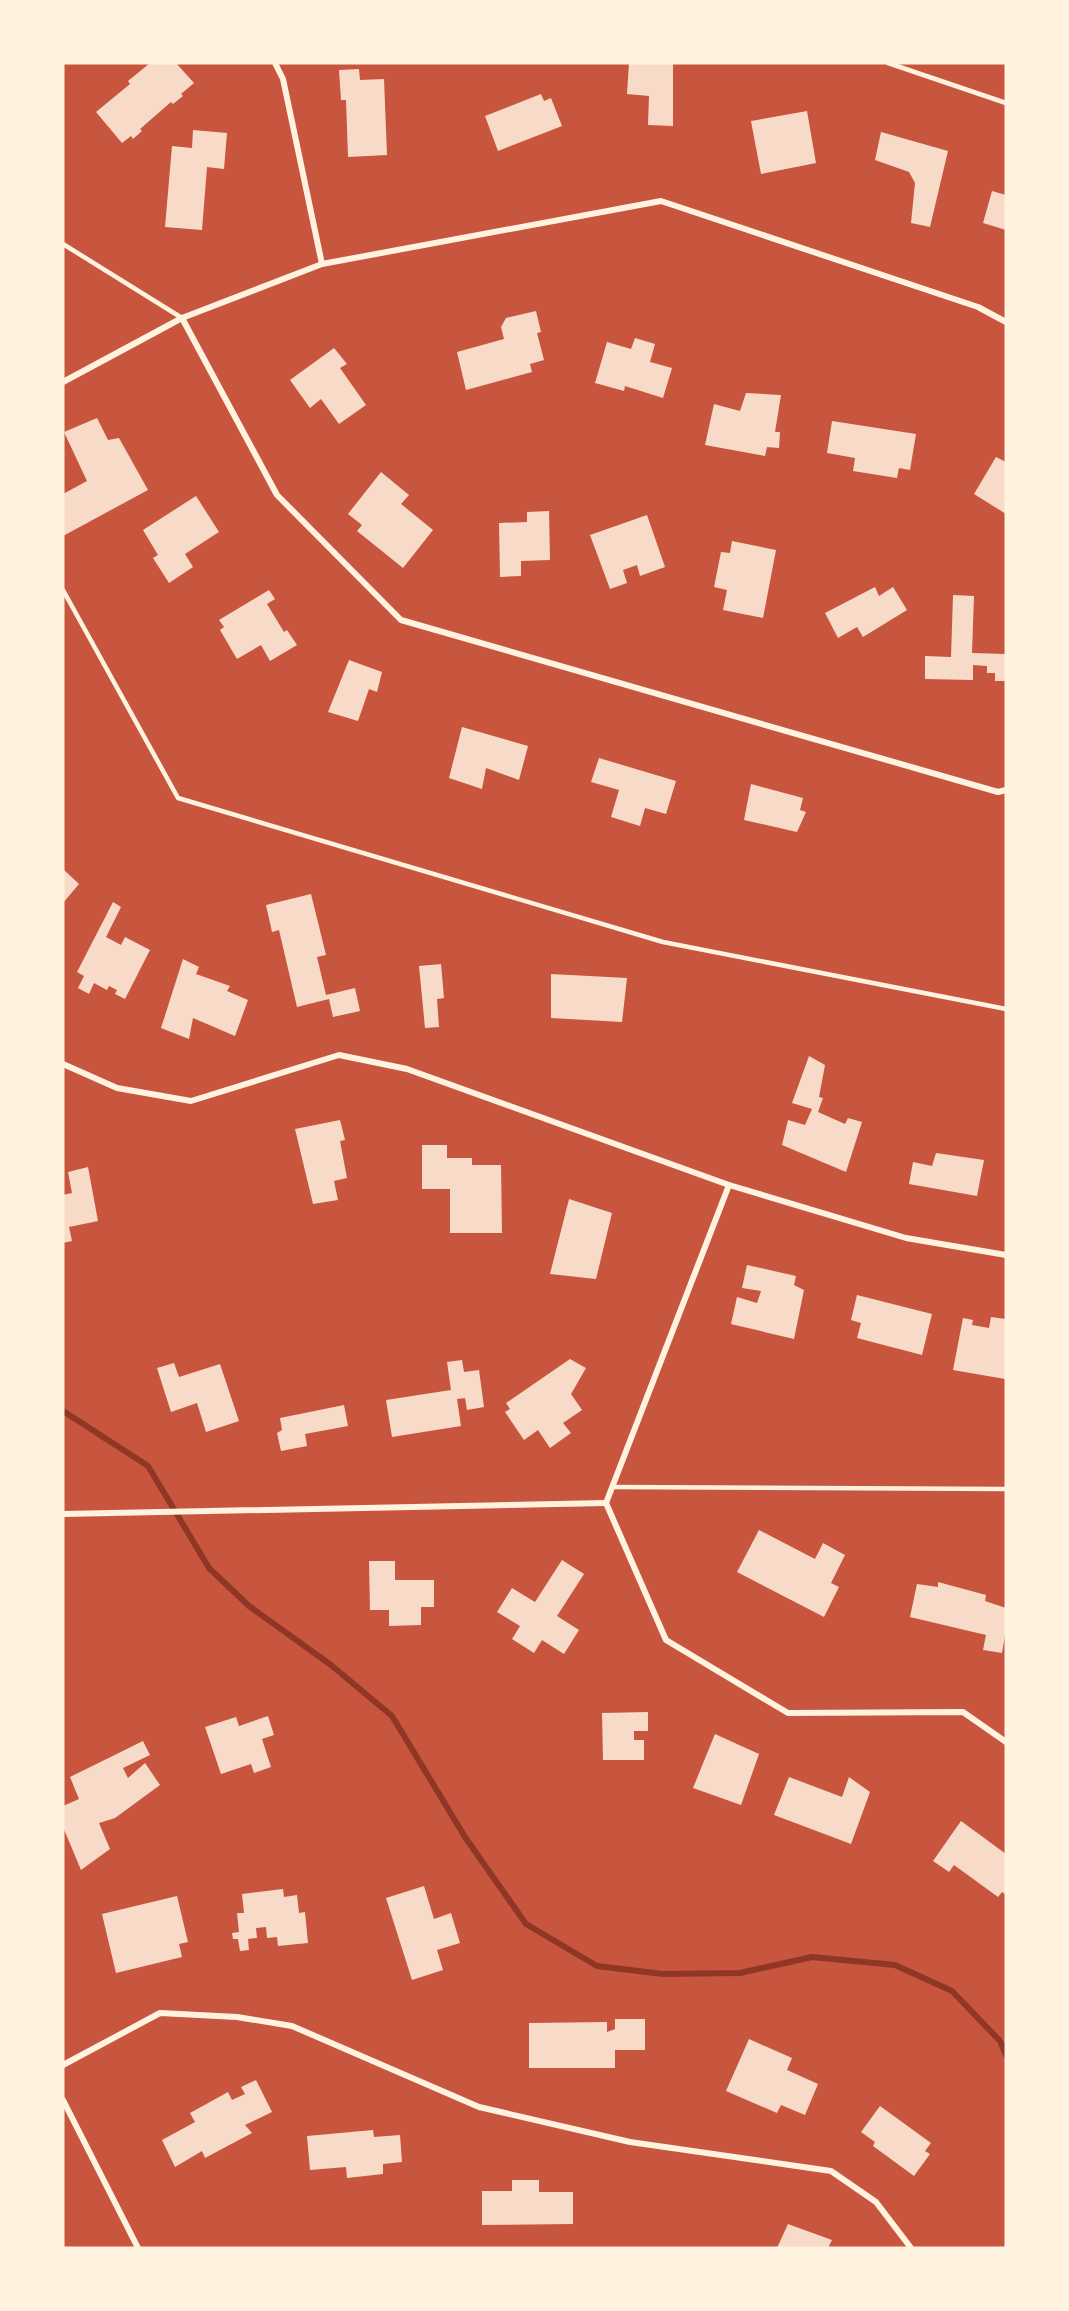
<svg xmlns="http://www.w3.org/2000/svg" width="1069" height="2311" font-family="Merriweather,serif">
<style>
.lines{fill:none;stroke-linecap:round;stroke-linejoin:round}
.stream{stroke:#8f3625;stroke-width:6}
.building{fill:#f7dbc8}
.service{stroke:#fff3e0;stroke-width:4.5}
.minor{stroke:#fff3e0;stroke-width:6}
</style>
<rect width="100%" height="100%" fill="#c8553d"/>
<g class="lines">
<polyline class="stream" points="63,1411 148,1466 209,1568 249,1606 331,1665 392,1716 465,1837 526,1924 597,1966 663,1974 740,1973 812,1957 895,1965 952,1991 1000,2041 1006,2055"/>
</g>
<g class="building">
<polygon points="150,63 176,63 194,83 181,94 183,96 173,104 171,102 140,129 142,131 133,139 131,136 122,143 96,112 130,84 128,81"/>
<polygon points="629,63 673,63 673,126 648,125 649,96 627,94"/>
<polygon points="359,69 360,80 384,79 387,155 348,157 346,100 341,100 339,70"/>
<polygon points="541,94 544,101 551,98 562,126 498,151 485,116"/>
<polygon points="807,111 816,163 761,174 751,121"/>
<polygon points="193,130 227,133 224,169 207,167 202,230 165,227 172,146 192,148"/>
<polygon points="881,132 948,151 930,227 911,223 915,183 909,172 875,160"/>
<polygon points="992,191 1006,195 1006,230 983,223"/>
<polygon points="536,311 541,332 537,333 544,360 530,364 532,372 466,390 457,352 504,339 501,327 506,318"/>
<polygon points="635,338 655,344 650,362 672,368 663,398 625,386 624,391 595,383 607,342 631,349"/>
<polygon points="334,348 347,364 340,368 366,405 339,424 321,399 310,408 290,380"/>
<polygon points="746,393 781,395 775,432 780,432 779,448 767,447 765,456 705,445 714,404 740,411"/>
<polygon points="97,418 108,440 119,438 148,490 63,536 63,494 87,481 64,432"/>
<polygon points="832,421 916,434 910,470 899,468 897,478 853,471 855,458 827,453"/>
<polygon points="996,457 1006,462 1006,514 974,494"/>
<polygon points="381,472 409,495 401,504 433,530 403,568 357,531 362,525 348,514"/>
<polygon points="196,496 219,532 185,554 193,567 169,583 153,558 158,555 143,530"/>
<polygon points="549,511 550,560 521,561 521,576 500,577 499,523 527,522 527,512"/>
<polygon points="647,515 665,567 640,576 637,565 623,570 627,583 610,589 590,535"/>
<polygon points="732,541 776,550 763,618 723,610 727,590 714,587 721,552 730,553"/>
<polygon points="875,587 879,596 893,587 907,610 863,637 857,627 838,638 825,613"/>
<polygon points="269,590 275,599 267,604 284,632 287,630 297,645 270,661 261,645 237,659 220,630 224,627 219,620"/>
<polygon points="953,595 974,596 972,653 1006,654 1006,681 995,681 995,673 987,673 987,666 973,665 973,680 925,679 925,656 951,657"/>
<polygon points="349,660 382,672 377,692 369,689 358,721 328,712"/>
<polygon points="462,727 528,746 519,780 486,768 482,789 449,778"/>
<polygon points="599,758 676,781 666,814 645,808 640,826 611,817 619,790 591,782"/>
<polygon points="751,784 803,798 800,810 806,812 797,832 744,820"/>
<polygon points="63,869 79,884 63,903"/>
<polygon points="311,894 326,955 317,957 326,995 355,988 360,1011 333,1017 329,999 297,1007 279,930 272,932 266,905"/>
<polygon points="113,902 121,907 106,937 121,945 125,937 150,950 125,999 115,994 117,990 109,986 107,990 94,983 89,994 78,988 84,976 77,972"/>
<polygon points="183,959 199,967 196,974 230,986 227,991 248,1000 235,1036 193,1018 189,1039 161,1028"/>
<polygon points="441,964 444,998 437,999 439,1027 425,1028 419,966"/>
<polygon points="551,974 627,978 622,1022 551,1018"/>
<polygon points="809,1056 825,1065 819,1097 823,1098 818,1112 845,1124 848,1118 862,1122 846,1172 782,1145 788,1120 805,1125 812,1109 792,1103"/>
<polygon points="340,1120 345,1140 340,1141 347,1178 334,1181 338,1200 313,1204 295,1129"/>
<polygon points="422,1145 447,1145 447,1158 472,1158 472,1165 501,1165 502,1233 450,1233 450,1189 422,1189"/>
<polygon points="936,1153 984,1160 977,1196 909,1184 913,1162 932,1166"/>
<polygon points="88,1167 98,1221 69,1227 72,1241 63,1243 63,1195 72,1193 68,1172"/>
<polygon points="569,1199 612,1213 596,1279 550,1274"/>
<polygon points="747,1265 796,1276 794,1285 804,1290 794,1339 731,1324 737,1297 757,1303 761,1291 742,1288"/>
<polygon points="857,1295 932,1314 922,1355 857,1338 861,1323 851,1320"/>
<polygon points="991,1317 1006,1319 1005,1379 953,1370 963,1318 973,1320 972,1325 989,1328"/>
<polygon points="570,1359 586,1368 571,1394 582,1410 563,1423 571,1433 550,1448 538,1430 524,1440 505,1412 510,1409 506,1403"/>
<polygon points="462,1360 464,1372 479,1370 484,1407 467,1410 465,1398 457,1399 461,1426 392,1437 386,1400 451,1390 447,1362"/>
<polygon points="174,1363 179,1377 220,1364 239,1421 206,1432 197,1403 171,1412 157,1368"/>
<polygon points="344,1405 348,1426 305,1434 307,1446 281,1451 277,1433 282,1430 280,1418"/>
<polygon points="759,1530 815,1559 823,1543 845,1555 831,1583 839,1587 824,1617 737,1572"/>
<polygon points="562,1560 584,1574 557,1616 579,1630 564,1654 542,1640 534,1653 512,1639 520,1626 497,1612 512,1588 535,1602"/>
<polygon points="369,1561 395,1561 395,1580 434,1580 434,1607 421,1607 421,1625 389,1626 389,1610 370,1610"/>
<polygon points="938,1582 986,1595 985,1601 1006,1608 1006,1629 1002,1653 983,1650 986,1635 910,1617 917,1584 938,1587"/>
<polygon points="648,1712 648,1731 634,1731 634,1740 644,1740 644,1760 603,1760 602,1713"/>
<polygon points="268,1716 274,1735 262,1739 271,1767 254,1773 251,1764 221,1774 205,1727 236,1717 239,1726"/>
<polygon points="715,1734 759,1754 741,1805 693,1788"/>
<polygon points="143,1741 150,1755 123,1768 128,1778 145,1763 160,1785 115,1818 99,1823 110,1849 81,1870 63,1827 63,1806 79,1799 70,1777"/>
<polygon points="789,1777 842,1797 849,1777 870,1792 851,1844 774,1815"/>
<polygon points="961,1821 1006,1854 1006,1895 1002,1892 998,1897 954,1865 949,1872 933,1861"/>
<polygon points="424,1886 434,1919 451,1913 460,1943 437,1950 443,1970 412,1980 386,1898"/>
<polygon points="283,1889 284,1897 297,1895 299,1913 305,1912 308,1943 278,1946 277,1937 267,1938 266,1927 256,1928 257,1938 248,1939 249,1950 240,1951 238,1939 233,1939 232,1933 239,1932 237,1913 244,1913 242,1894"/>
<polygon points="177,1896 188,1942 179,1944 182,1957 116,1973 102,1914"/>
<polygon points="615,2019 645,2019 645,2050 615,2050 615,2068 529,2068 529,2023 607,2022 607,2032 615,2029"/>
<polygon points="749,2039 792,2058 787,2070 818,2084 805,2115 781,2105 777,2113 726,2091"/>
<polygon points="256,2080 272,2112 245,2125 252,2133 205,2158 202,2151 175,2167 162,2140 195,2122 190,2113 228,2092 232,2100 245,2094 241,2087"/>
<polygon points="880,2106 931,2143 925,2151 930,2154 914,2176 873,2146 875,2142 861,2132"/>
<polygon points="373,2130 374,2137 400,2135 402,2162 383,2164 383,2174 347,2178 346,2167 310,2170 307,2136"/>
<polygon points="512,2180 539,2180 539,2192 573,2192 573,2224 482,2225 482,2191 512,2191"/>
<polygon points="788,2224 832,2240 828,2248 777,2248"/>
</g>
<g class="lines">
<g class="service">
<polyline points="888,63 1006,103"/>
<polyline points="63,244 182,318"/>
<polyline points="63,590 178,798 663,942 1006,1009"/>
<polyline points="612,1487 1006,1489"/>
</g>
<g class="minor">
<polyline points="275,63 283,79 322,264"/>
<polyline points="182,318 277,495 401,620 998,792 1006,790"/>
<polyline points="63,382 182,318 322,264 661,201 978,307 1006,322"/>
<polyline points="63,1064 117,1088 191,1101 339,1055 407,1069 729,1185 906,1238 1006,1255"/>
<polyline points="606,1503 666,1640 788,1713 963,1712 1006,1742"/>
<polyline points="606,1503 729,1185"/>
<polyline points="63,1514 606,1503"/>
<polyline points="63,2065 160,2013 237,2017 292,2026 479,2107 630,2142 831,2171 876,2202 911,2248"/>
<polyline points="63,2100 138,2248"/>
</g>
</g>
<rect width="1069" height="2311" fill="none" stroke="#fff3e0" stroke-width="129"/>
</svg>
